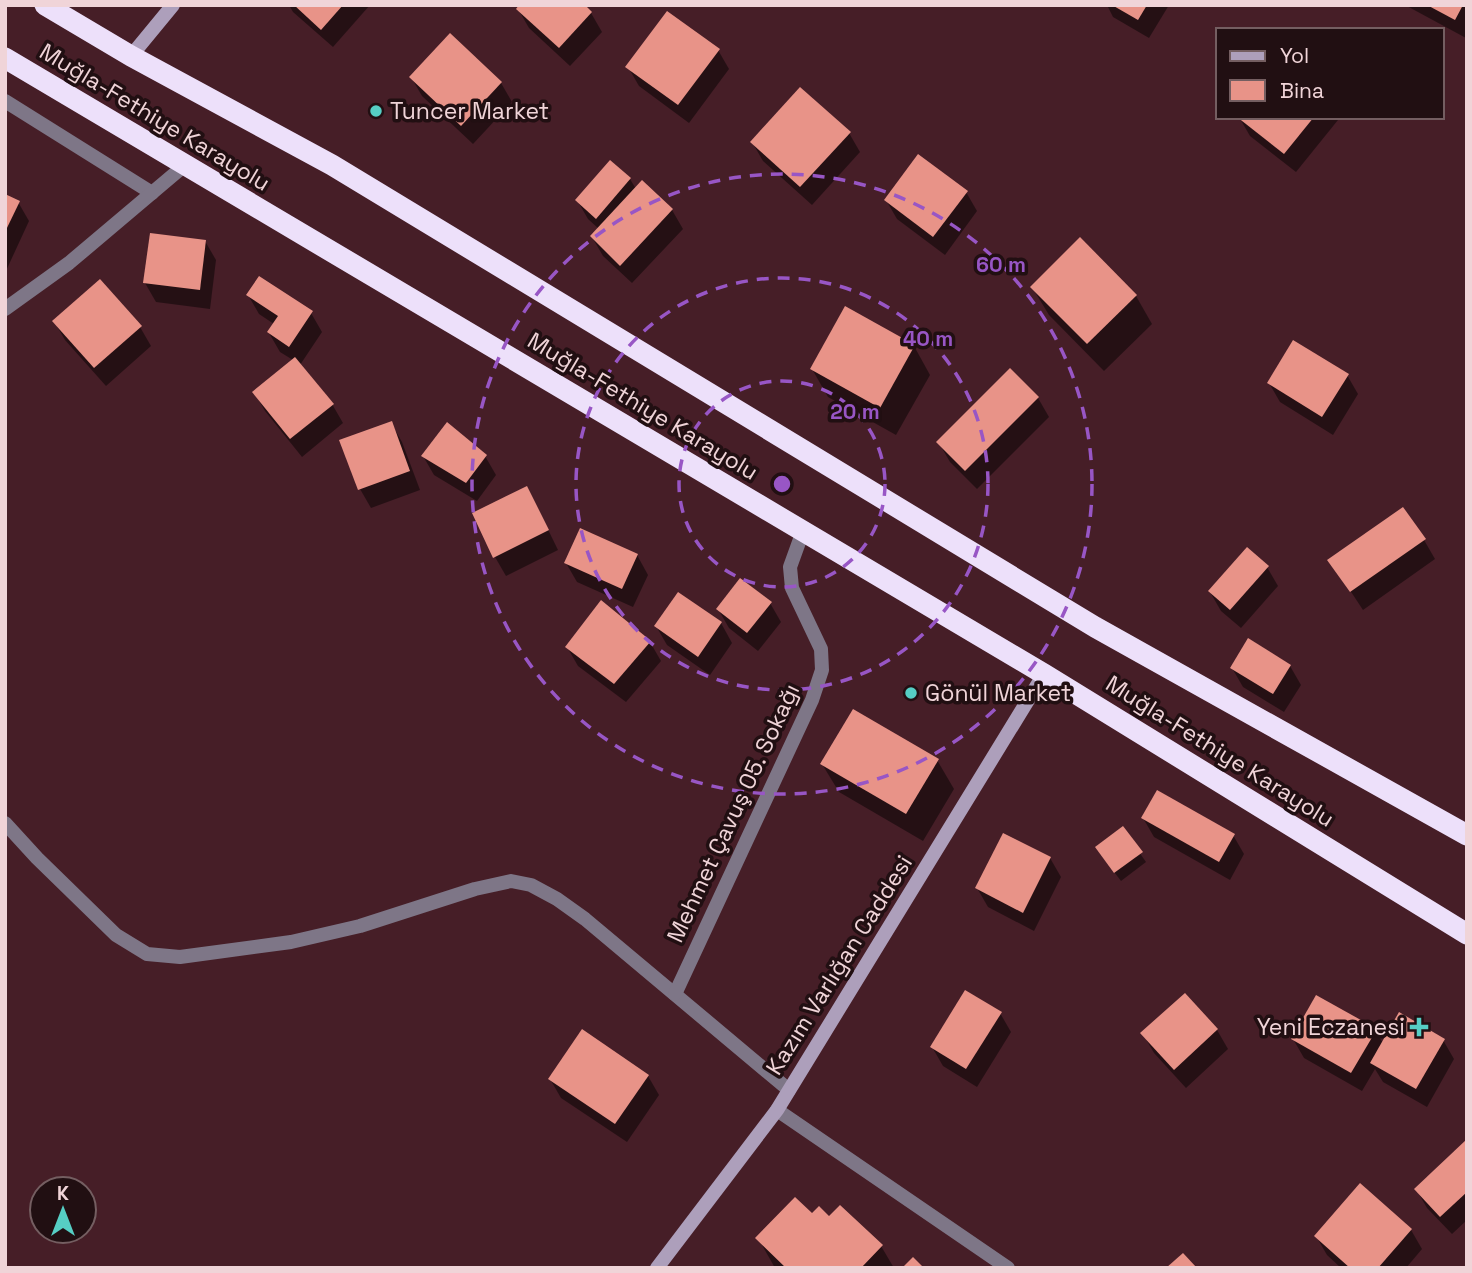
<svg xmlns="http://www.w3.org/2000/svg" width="1472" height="1273" font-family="'Space Grotesk',sans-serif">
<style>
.shadow{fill:#0007}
.building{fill:#e89388}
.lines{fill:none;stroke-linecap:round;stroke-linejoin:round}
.street{stroke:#7e7687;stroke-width:14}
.secondary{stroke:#ad9fbb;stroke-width:14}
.highway{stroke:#ede0fa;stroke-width:21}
.ring{fill:none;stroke:#9856c5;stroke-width:3.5;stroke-dasharray:12 9}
.poi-dot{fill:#56cec4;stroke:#210f12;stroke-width:2.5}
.labels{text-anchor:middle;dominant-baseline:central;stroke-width:7;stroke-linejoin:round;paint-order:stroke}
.poi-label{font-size:23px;fill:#f0d4d8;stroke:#210f12;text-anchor:start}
.street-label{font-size:23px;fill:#f0d4d8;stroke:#210f12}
.centre{fill:#9856c5;stroke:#210f12;stroke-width:3.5}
.ring-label{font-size:21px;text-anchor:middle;font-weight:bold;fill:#9856c5;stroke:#210f12;stroke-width:7;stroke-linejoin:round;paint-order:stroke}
</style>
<rect width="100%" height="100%" fill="#461e27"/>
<g class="shadow">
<polygon points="289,5 370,5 333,47 293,12"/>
<polygon points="1107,5 1169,5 1149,38 1113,17"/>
<polygon points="1405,5 1467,5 1467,36 1466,38"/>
<polygon points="518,9 591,13 602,32 570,66 529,28"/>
<polygon points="718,50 729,69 689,123 639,86 628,67"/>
<polygon points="411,77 501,83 512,102 473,144 422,96"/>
<polygon points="1239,117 1337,117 1338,120 1296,172 1250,136"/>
<polygon points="849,133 860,152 812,205 763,161 752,142"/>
<polygon points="630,179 636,189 672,210 683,229 632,283 603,256 592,237 599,229 588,219 577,200"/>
<polygon points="966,192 977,211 945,255 897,219 886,200"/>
<polygon points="5,196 18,202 29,221 5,273"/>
<polygon points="205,241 216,260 210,309 156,302 145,283"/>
<polygon points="1032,287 1136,296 1152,324 1104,371 1049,315"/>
<polygon points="248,295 311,313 322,332 300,365 332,404 343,423 302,457 265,411 254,392 293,360 280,352 269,333 274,324 259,314"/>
<polygon points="54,321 140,327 151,346 106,386 65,340"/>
<polygon points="914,346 930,375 896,435 828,397 812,369"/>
<polygon points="1347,375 1358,394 1333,435 1280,402 1269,383"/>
<polygon points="1038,398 1049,417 977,489 950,462 939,443"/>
<polygon points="391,423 402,442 420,490 371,508 360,489"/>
<polygon points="423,456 485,456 496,475 477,501 434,475"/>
<polygon points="537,507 558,550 506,576 495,557"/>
<polygon points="1424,540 1435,559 1363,610 1330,560"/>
<polygon points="637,555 648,575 633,607 577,582 566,563"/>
<polygon points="1267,567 1278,586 1241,628 1221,611 1210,592"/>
<polygon points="770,603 781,622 758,651 729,628 718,609"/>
<polygon points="721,623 732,643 710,675 667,645 656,626"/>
<polygon points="650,642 661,661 626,702 578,666 567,647"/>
<polygon points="1290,666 1301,685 1284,712 1243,687 1232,668"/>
<polygon points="937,760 954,789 923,841 839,792 822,764"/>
<polygon points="1143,818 1233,835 1244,854 1230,880 1154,837"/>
<polygon points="1123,829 1146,862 1121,881 1102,856"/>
<polygon points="1050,858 1061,877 1034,931 988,907 977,888"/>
<polygon points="1184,996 1217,1030 1228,1049 1186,1088 1154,1053 1143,1034"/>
<polygon points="1000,1013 1011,1032 977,1087 943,1066 932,1047"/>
<polygon points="1375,1031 1383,1043 1443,1040 1454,1059 1427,1107 1383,1082 1375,1069 1362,1091 1304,1058 1293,1039"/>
<polygon points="648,1076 659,1095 627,1142 561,1098 550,1079"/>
<polygon points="1467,1141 1467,1220 1452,1234 1427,1208 1416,1189"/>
<polygon points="1361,1186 1411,1230 1422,1249 1406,1268 1341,1268 1327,1255 1316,1236"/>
<polygon points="812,1215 829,1219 881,1246 894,1268 775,1268 758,1238"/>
</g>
<g class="building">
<polygon points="294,5 343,5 321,30"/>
<polygon points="519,5 585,5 592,12 559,48 516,9"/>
<polygon points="1112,5 1147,5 1138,20"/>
<polygon points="1427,5 1463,5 1455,20"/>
<polygon points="667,11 720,49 678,105 625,67"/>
<polygon points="450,33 502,82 461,126 409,77"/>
<polygon points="800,87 851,132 800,187 750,142"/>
<polygon points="1237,117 1314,117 1284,154"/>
<polygon points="918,154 968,191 933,237 884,200"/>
<polygon points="610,160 631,178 596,219 575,200"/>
<polygon points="642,180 673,209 620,266 590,236"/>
<polygon points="5,194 20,201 5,232"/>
<polygon points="150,233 206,240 200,290 143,283"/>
<polygon points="1080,237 1137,295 1087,344 1030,287"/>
<polygon points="259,276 313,311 289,347 267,332 278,316 246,295"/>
<polygon points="100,279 142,326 94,368 52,321"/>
<polygon points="845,306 915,345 880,408 810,369"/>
<polygon points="1293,340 1349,374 1322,417 1267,383"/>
<polygon points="295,357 334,404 290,439 252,392"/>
<polygon points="1010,368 1039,397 965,471 936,442"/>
<polygon points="392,421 410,471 358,490 339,440"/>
<polygon points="447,422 487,455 466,483 421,456"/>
<polygon points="527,486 549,530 493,558 472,513"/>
<polygon points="1403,507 1426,539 1350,592 1327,560"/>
<polygon points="580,528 638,554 622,589 564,563"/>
<polygon points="1247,547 1269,566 1230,610 1208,591"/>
<polygon points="740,578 772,602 747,633 716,609"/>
<polygon points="678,592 722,622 698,657 654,626"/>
<polygon points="601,600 651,641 614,684 565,647"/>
<polygon points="1248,638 1291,665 1273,694 1230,668"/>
<polygon points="853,709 939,759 906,814 820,764"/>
<polygon points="1157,790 1235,834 1219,862 1141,818"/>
<polygon points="1123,826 1143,852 1114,873 1095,847"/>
<polygon points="1003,833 1051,857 1023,913 975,888"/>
<polygon points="965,990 1002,1012 966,1069 930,1047"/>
<polygon points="1185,993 1218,1029 1174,1070 1140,1033"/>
<polygon points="1316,995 1377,1029 1351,1073 1291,1039"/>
<polygon points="1399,1012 1445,1039 1416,1089 1370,1063"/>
<polygon points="582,1029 649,1075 615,1124 548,1079"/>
<polygon points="1467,1139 1467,1192 1440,1217 1414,1189"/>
<polygon points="1360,1183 1412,1229 1378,1268 1350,1268 1314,1236"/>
<polygon points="795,1197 812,1213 819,1206 829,1216 840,1205 883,1245 861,1268 786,1268 755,1238"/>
<polygon points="1183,1253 1197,1268 1166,1268"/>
<polygon points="913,1257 924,1268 902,1268"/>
</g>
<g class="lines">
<g class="street">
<polyline points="5,101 152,193"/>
<polyline points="5,309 69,263 185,165"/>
<polyline points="5,823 37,858 116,935 147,954 180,957 291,942 360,926 475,889 511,881 531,885 557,899 585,919 789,1090"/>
<polyline points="675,994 812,700 822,670 821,649 792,588 790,567 803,531"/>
<polyline points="777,1110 1008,1268"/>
</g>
<g class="secondary">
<polyline points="131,56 173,5"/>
<polyline points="657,1268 777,1110 1044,674"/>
</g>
<g class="highway">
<polyline points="45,5 131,56 332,165 1095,627 1467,835"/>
<polyline points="5,58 1044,674 1467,934"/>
</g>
</g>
<g class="ring">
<circle cx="782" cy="484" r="103"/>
<circle cx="782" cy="484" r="206"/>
<circle cx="782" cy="484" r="310"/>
</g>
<g class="poi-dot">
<circle cx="376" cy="111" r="7"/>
<circle cx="911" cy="693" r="7"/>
<path d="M1415.5 1016.5h7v7h7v7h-7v7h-7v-7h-7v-7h7z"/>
</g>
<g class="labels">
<g class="poi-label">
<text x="390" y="111">Tuncer Market</text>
<text x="925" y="693">Gönül Market</text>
<text x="1405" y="1027" text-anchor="end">Yeni Eczanesi</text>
</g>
<g class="street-label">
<text transform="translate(155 117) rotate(31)">Muğla-Fethiye Karayolu</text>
<text transform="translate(643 406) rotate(31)">Muğla-Fethiye Karayolu</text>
<text transform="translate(1220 751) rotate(32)">Muğla-Fethiye Karayolu</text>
<text transform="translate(733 813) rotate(-65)">Mehmet Çavuş 05. Sokağı</text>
<text transform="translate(839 965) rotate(-58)">Kazım Varlığan Caddesi</text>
</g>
</g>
<circle cx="782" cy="484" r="10" class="centre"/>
<g class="ring-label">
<text x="1001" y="272">60 m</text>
<text x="928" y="346">40 m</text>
<text x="855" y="419">20 m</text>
</g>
<rect width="1472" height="1273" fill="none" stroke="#f0d4d8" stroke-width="14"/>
<rect x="1216" y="28" width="228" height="91" fill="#210f12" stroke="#745e61" stroke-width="2"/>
<rect x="1230" y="51" width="35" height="10" fill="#ad9fbb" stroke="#745e61" stroke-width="2"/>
<text x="1280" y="63" font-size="21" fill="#f0d4d8">Yol</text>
<rect x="1230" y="80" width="35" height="21" fill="#e89388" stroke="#745e61" stroke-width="2"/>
<text x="1280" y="98" font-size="21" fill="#f0d4d8">Bina</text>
<g transform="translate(63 1210)"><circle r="33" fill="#210f12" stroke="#745e61" stroke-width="2"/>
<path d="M0-5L12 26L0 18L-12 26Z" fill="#56cec4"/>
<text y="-10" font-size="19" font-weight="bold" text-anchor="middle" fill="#f0d4d8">K</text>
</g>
</svg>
